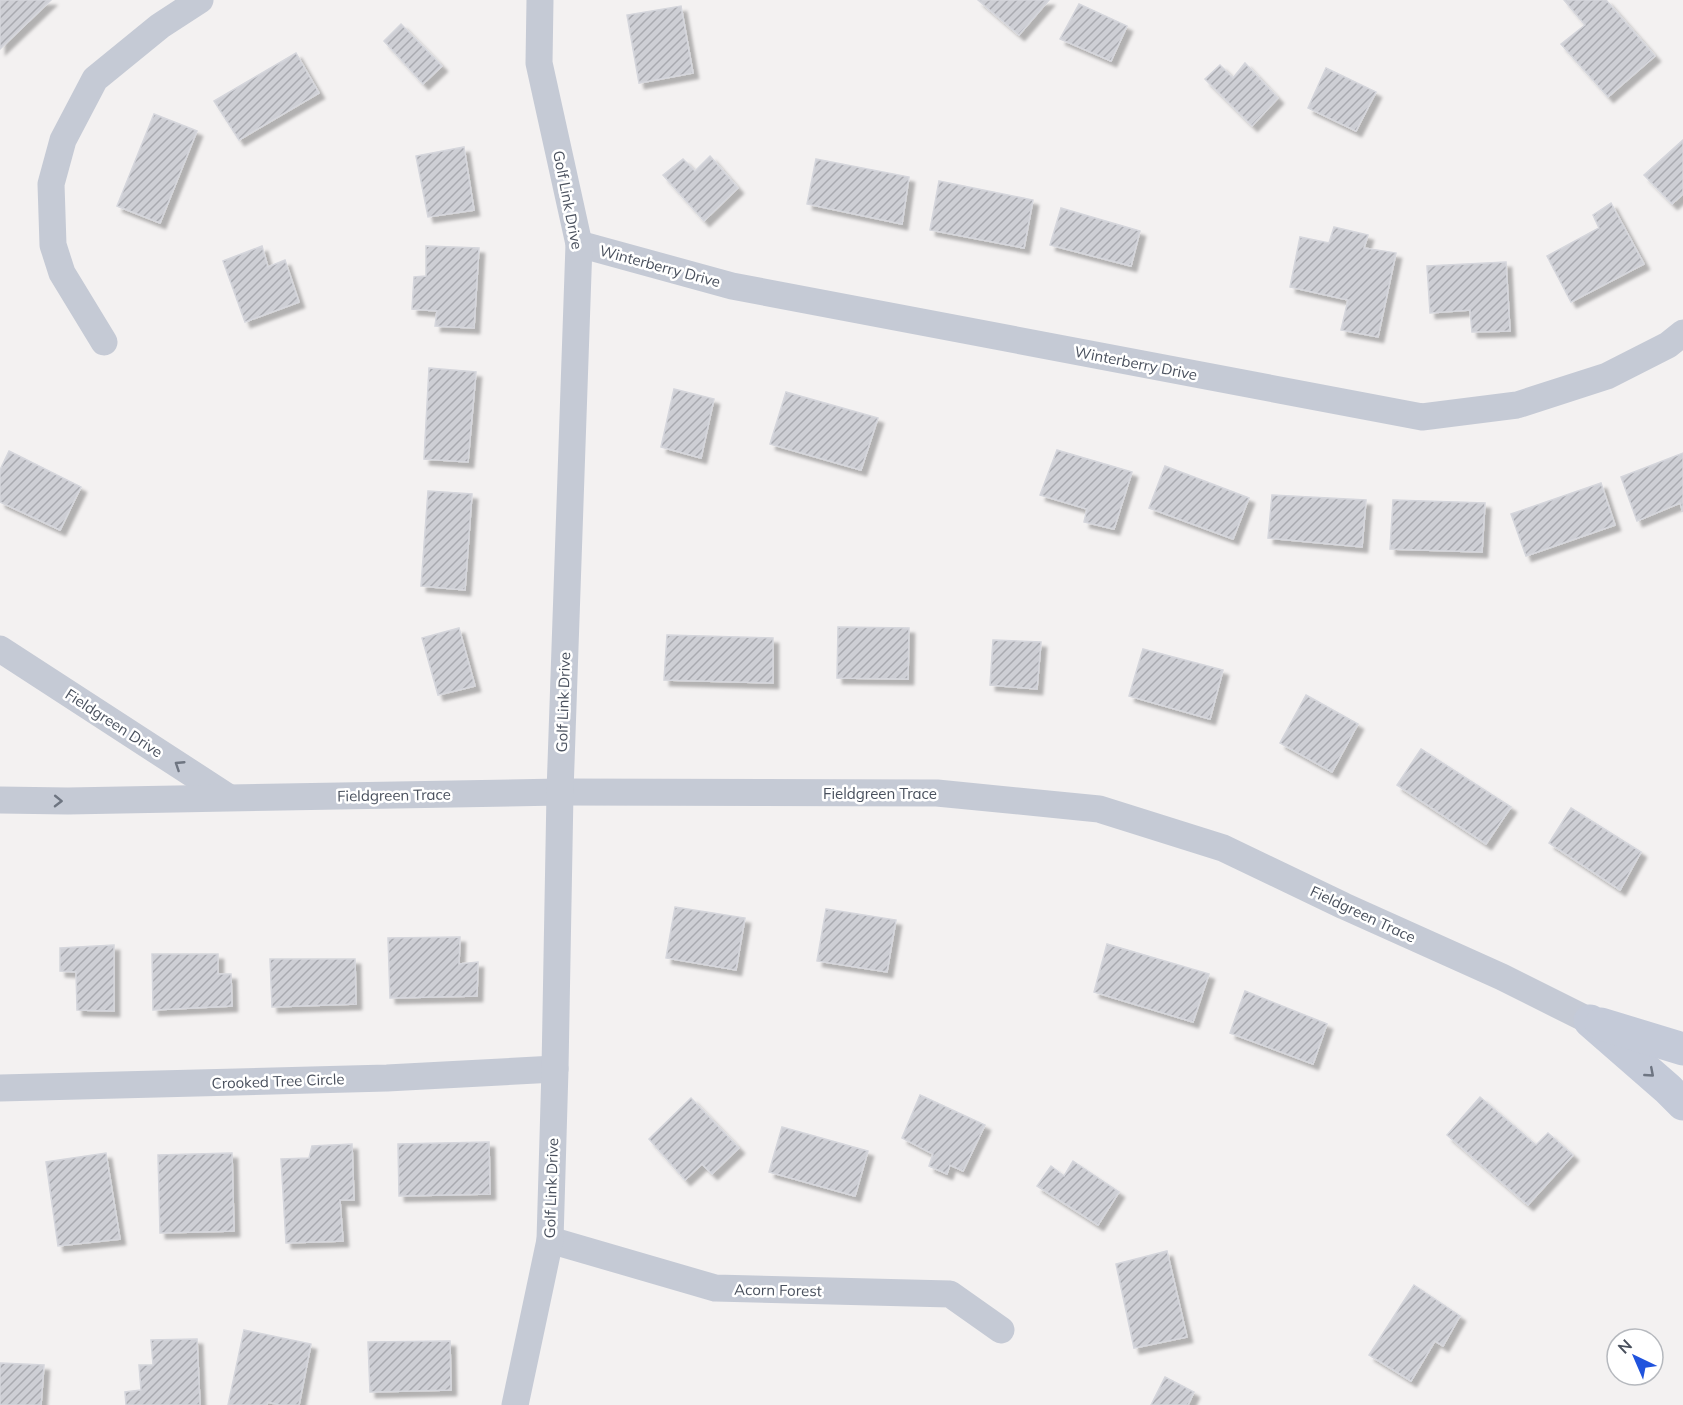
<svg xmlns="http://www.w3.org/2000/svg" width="1683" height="1405" font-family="Mulish,sans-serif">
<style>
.building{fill:url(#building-hatch);stroke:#d5d6dc;stroke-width:1.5;filter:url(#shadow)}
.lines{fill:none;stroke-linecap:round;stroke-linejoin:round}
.street{stroke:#c5cad5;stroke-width:27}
.secondary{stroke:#c4cad8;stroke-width:33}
.oneway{stroke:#6e7581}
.oneway2{stroke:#6e7582}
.labels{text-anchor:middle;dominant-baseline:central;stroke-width:5;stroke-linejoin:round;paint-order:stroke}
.street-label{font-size:15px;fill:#49505d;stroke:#fff}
</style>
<defs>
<pattern id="building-hatch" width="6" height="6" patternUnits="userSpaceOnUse" patternTransform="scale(1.5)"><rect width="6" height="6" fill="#cecfd5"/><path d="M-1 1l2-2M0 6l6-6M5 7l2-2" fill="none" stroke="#a9aab0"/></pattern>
<filter id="shadow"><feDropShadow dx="5.5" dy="5.5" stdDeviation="1.5" flood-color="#0004"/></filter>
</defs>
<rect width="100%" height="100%" fill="#f3f1f1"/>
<g class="building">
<polygon points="0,0 51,0 0,49"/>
<polygon points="978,0 1049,0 1019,35"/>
<polygon points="1564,0 1606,0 1655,56 1608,97 1561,44 1585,25"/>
<polygon points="1079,4 1127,26 1111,61 1060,39"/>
<polygon points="681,6 693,73 639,83 627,15"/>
<polygon points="401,24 442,66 423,84 384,41"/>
<polygon points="296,53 319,93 239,140 214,101"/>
<polygon points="1245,63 1278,98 1252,126 1205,79 1220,65 1233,78"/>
<polygon points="1326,68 1376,92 1356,131 1308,108"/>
<polygon points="154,114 197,131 160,223 117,206"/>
<polygon points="1683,140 1683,194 1672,204 1644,175"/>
<polygon points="464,147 474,210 428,217 416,156"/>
<polygon points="710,156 738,188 704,221 663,175 683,159 695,171"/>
<polygon points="816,159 909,177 902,224 807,204"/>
<polygon points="939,181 1033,200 1024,248 930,230"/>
<polygon points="1611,203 1644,264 1571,302 1547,256 1599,228 1593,215"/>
<polygon points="1061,208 1140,231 1131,266 1050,245"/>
<polygon points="1334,227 1368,235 1364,248 1396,253 1378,337 1341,330 1348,300 1290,287 1300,237 1329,243"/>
<polygon points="262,246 268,267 285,260 299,302 245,322 223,261"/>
<polygon points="426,246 479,248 474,328 435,326 437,311 412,309 414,277 426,276"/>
<polygon points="1506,262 1510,331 1472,332 1470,310 1430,313 1427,266"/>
<polygon points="429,368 476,372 468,462 424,459"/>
<polygon points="674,389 714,399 701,458 661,447"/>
<polygon points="786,392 878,418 861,470 770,444"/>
<polygon points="1057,450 1132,472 1114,529 1084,522 1087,509 1040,495"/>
<polygon points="9,451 81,487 60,530 0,502 0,470"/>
<polygon points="1683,453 1683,512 1680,503 1637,521 1621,477"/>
<polygon points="1165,466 1249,498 1233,539 1149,508"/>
<polygon points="1601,483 1615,525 1526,556 1511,514"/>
<polygon points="428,491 472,494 465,590 421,586"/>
<polygon points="1272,495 1366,500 1362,547 1268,538"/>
<polygon points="1393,500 1485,503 1482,552 1390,549"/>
<polygon points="838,627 909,628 908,679 837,678"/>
<polygon points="459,628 475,686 438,695 422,638"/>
<polygon points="667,635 773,638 773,683 664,680"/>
<polygon points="993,640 1041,642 1037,689 990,685"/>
<polygon points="1143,649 1223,670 1210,719 1129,696"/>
<polygon points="1306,695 1358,724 1332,772 1280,743"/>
<polygon points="1421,749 1511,807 1486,844 1397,785"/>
<polygon points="1571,808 1641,852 1620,890 1549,843"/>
<polygon points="675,907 745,918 736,970 666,958"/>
<polygon points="826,909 896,920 887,972 817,961"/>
<polygon points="460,937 459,964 478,962 477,996 390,998 388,938"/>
<polygon points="1107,944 1209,974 1193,1022 1094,992"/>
<polygon points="114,945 114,1011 77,1010 76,972 60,971 60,948"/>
<polygon points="152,954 218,954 218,974 231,974 232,1006 153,1010"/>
<polygon points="270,959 355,959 356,1004 272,1007"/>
<polygon points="1245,991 1327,1024 1313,1064 1230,1033"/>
<polygon points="920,1095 985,1125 963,1171 950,1165 947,1174 929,1166 933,1154 902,1138"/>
<polygon points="1480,1097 1536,1145 1548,1133 1573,1155 1528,1205 1447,1135"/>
<polygon points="691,1098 739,1148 712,1174 702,1164 685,1180 649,1139"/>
<polygon points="782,1127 868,1151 855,1196 769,1172"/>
<polygon points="489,1142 490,1194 399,1196 398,1144"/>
<polygon points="352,1144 354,1200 340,1200 343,1241 286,1243 281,1159 309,1158 312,1146"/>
<polygon points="106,1153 120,1239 58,1246 46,1162"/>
<polygon points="232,1153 234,1231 160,1233 158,1155"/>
<polygon points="1073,1161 1119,1192 1098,1225 1037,1186 1051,1166 1064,1176"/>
<polygon points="1167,1251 1187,1337 1134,1348 1116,1264"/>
<polygon points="1414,1285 1460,1316 1443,1346 1435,1341 1411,1381 1369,1355"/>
<polygon points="244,1330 311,1344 299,1405 279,1405 268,1402 267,1405 228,1405"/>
<polygon points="197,1339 200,1405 126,1405 125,1392 141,1390 139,1365 153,1365 151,1340"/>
<polygon points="450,1341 451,1390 370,1392 368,1342"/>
<polygon points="0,1363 44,1365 41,1405 0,1405"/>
<polygon points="1165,1377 1194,1392 1188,1405 1151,1405"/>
</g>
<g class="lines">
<g class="street">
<polyline points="579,244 732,286 1422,417 1517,405 1607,376 1668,345 1683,333"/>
<polyline points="104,342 62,273 53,245 51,184 63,140 95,79 160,26 200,0"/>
<polyline points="0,649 228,797"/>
<polyline points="0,800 68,801 560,792 937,793 1099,809 1223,848 1344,906 1502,977 1590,1021"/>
<polyline points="0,1088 387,1078 555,1069"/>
<polyline points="550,1240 715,1288 950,1294 1001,1330"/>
<polyline points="515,1405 550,1240 555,1069 560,792 579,244 539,63 540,0"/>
</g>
<g class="secondary">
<polyline points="1590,1021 1668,1089 1683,1104"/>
<polyline points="1601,1024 1683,1049"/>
</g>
</g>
<defs><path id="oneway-chevron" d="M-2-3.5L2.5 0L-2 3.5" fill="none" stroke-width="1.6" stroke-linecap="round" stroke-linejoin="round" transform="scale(1.5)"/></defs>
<g class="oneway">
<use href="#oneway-chevron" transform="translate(179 765) rotate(-147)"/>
<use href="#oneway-chevron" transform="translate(58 801) rotate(1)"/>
</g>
<use class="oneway2" href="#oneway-chevron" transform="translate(1650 1073) rotate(41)"/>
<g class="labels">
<g class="street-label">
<text transform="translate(568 200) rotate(79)">Golf Link Drive</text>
<text transform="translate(660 266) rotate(15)">Winterberry Drive</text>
<text transform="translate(1136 363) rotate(11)">Winterberry Drive</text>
<text transform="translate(563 702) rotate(-88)">Golf Link Drive</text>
<text transform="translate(114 723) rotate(33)">Fieldgreen Drive</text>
<text x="880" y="793">Fieldgreen Trace</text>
<text transform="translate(394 795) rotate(-1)">Fieldgreen Trace</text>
<text transform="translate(1363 914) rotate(25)">Fieldgreen Trace</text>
<text transform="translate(278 1081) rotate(-2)">Crooked Tree Circle</text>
<text transform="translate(551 1188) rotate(-88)">Golf Link Drive</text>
<text transform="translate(778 1290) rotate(1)">Acorn Forest</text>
</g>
</g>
<g transform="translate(1635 1357) rotate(316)"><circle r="28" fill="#ffffff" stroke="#b6b9be" stroke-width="1.5"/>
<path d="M0-4.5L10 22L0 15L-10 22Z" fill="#2053dd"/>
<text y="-9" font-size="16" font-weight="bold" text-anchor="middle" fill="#49505d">N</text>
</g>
</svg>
